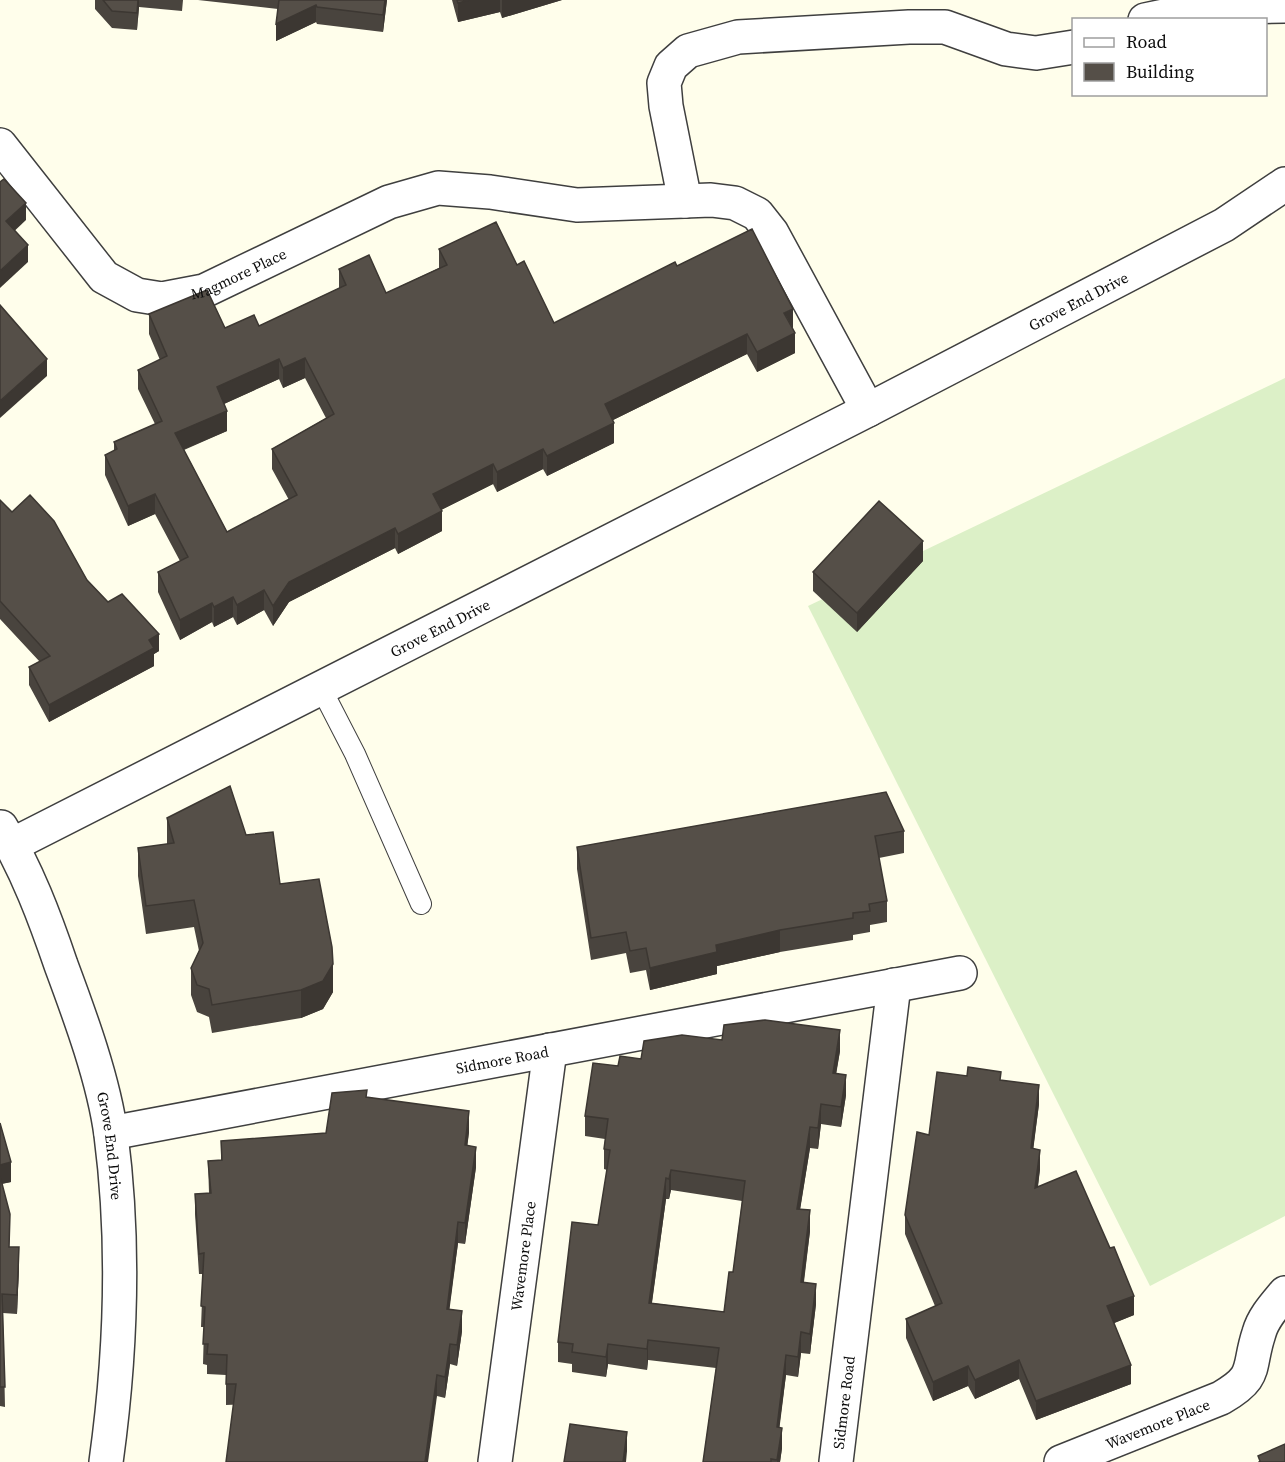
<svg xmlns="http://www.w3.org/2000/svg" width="1285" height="1462" font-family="'Source Serif 4',serif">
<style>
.pitch{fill:#dcf0c7}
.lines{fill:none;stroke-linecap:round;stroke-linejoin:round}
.service-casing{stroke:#3f3f3f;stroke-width:22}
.minor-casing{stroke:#3f3f3f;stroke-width:36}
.tertiary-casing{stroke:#3f3f3f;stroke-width:36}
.service{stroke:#fff;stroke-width:20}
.minor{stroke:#fff;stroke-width:33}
.tertiary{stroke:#fff;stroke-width:33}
.wall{fill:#49443e;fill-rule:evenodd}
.shaded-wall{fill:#3c3732}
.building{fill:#554f48;stroke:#3c3732;stroke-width:1.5;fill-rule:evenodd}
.labels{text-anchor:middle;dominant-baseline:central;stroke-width:6;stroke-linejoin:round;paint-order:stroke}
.street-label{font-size:15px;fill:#0c0c0c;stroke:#fff}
</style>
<rect width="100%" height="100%" fill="#fffeeb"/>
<polygon class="pitch" points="1285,378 1285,1216 1150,1286 808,606"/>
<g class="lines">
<defs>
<polyline id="service" points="322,690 355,754 421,904"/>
<g id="minor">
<polyline points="1145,20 1202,8 1285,6"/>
<path id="s1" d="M0 145 104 277 137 295 162 299 204 291 389 202 438 188 490 192 577 205 711 200 735 203 757 214 772 233 868 410"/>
<polyline points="685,201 666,106 664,83 671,66 688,51 738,37 909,27 945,27 1006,49 1036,53 1074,47"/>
<path id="s2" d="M111 1133 960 973"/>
<path id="s3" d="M495 1462 550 1050"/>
<path id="s4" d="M836 1462 894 985"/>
<path id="s5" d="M1061 1462 1221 1398C1259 1376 1247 1369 1259 1333 1263 1318 1275 1305 1285 1293"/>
</g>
<g id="tertiary">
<path id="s6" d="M1 827C27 870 45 918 61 965 80 1016 104 1081 111 1135 125 1243 121 1354 106 1462"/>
<path id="s7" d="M12 845 868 410 1224 225 1285 184"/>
</g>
</defs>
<use href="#service" class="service-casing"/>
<use href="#minor" class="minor-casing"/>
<use href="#tertiary" class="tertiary-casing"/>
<use href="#service" class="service"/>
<use href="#minor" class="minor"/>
<use href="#tertiary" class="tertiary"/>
</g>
<g class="wall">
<polygon points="95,0 183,0 182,11 139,7 137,30 112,28 95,9"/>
<polygon points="198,0 387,0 383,32 317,24 316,22 276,41 278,9"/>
<polygon points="452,0 562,0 502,18 500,12 458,22"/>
<path d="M439 249 517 265 554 323 677 266 793 329 795 353 757 372 747 354 613 420 614 443 547 476 543 469 497 492 493 484 441 510 442 531 398 554 395 548 289 602 273 626 264 610 237 625 233 617 214 627 212 622 180 640 158 592V572L180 561 155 514 128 526 105 475V455L114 451V442L155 424 138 389V370L160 360 149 334V314L225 328 259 326 339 288V269L386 293 439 268ZM305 378 326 418 272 449V469L289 500 227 532 184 450 227 431 224 404 279 379 283 388Z"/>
<polygon points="0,500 12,512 87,580 108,602 159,651 154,654 154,666 49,722 29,685 29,667 40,662 0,619"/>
<polygon points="923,561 857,632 813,591 813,572"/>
<polygon points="167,818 246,835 280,884 333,992 323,1009 301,1018 212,1033 209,1017 197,1012 191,995 191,968 199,951 194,927 146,934 138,876 138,848 167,844"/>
<polygon points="904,831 904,853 879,858 887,901 887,922 870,925 870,932 853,935 853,940 780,952 717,966 717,974 650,990 646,970 630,973 626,953 591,960 577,869 577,847"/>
<path d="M722 1040 840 1051 836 1073 846 1095 841 1127 821 1124 818 1149 810 1148 800 1209 810 1231 804 1282 816 1304 810 1354 801 1353 798 1377 786 1375 779 1428 782 1448 780 1462H703L716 1368 648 1360 647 1370 608 1364 606 1377 572 1372V1364L558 1362V1342L598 1225 607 1170 604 1169V1149L605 1139 585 1136V1116L618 1066 641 1059ZM671 1190 742 1201 733 1272 724 1312 652 1303 666 1199H669Z"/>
<polygon points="1001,1081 1039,1104 1033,1149 1040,1169 1038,1187 1134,1315 1114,1323 1131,1384 1036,1420 1019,1379 975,1399 968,1386 933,1401 906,1338 906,1319 935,1306 905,1234 905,1215 929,1135"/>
<polygon points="367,1097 469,1132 467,1146 476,1167 465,1244 458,1243 449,1309 462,1331 457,1366 450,1364 445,1398 437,1396 226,1405 226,1375 207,1374 207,1365 203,1364 204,1327 201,1327 203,1274 199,1274 195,1214 195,1194 209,1193 208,1161 221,1160 221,1141 326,1133"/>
<polygon points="0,1123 11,1182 2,1184 10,1233 9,1247 19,1266 17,1314 3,1313 5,1407 0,1406"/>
</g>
<g class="shaded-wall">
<polygon points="138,0 139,0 139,7 137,30"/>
<polygon points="385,0 387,0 383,32 383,15"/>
<polygon points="469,0 500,0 500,12 458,22 458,3"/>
<polygon points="502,0 562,0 502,18"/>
<polygon points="316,5 316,22 276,41 276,24"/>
<polygon points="26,203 26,220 6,239 6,221"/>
<polygon points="28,245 28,262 0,288 0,271"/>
<polygon points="793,309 793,329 784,313"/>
<polygon points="795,333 795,353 757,372 757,352"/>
<polygon points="747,334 747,354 605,424 605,404"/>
<polygon points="305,358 305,378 283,388 283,368"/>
<polygon points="47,359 47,376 0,418 0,401"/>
<polygon points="279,359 279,379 217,407 217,387"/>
<polygon points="227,411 227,431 175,453 175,433"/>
<polygon points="614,423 614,443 547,476 547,456"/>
<polygon points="543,449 543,469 497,492 497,472"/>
<polygon points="493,464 493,484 433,514 433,494"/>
<polygon points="155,494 155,514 128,526 128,506"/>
<polygon points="442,511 442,531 398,554 398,534"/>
<polygon points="395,528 395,548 289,602 273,626 273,606 289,582"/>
<polygon points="923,541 923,561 857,632 857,613"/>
<polygon points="264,590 264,610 237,625 237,605"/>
<polygon points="233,597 233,617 214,627 214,607"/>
<polygon points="212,603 212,622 180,640 180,620"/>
<polygon points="159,634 159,651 154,654 154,666 49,722 49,705 149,640"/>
<polygon points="780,930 780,952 717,966 717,974 650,990 650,968 716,945"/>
<polygon points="333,964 333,992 323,1009 301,1018 301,990"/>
<polygon points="840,1030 840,1051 833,1093 833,1073"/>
<polygon points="846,1075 846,1095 841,1127 841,1107"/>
<polygon points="1039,1085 1039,1104 1031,1167 1031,1148"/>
<polygon points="821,1104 821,1124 818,1149 818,1128"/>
<polygon points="469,1111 469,1132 465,1166 465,1145"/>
<polygon points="810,1127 810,1148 797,1229 797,1209"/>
<polygon points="476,1147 476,1167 465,1244 465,1223"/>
<polygon points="1040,1150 1040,1169 1035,1207 1035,1188"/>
<polygon points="11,1162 11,1182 0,1184 0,1165"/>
<polygon points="671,1170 671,1190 669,1199 669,1179"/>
<polygon points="666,1178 666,1199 649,1323 649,1303"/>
<polygon points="810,1210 810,1231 801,1302 801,1282"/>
<polygon points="458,1222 458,1243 447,1329 447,1309"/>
<polygon points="19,1247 19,1266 17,1314 17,1295"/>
<polygon points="816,1284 816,1304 810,1354 810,1334"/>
<polygon points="1134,1296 1134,1315 1107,1326 1107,1306"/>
<polygon points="462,1311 462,1331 457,1366 457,1345"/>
<polygon points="801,1332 801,1353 798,1377 798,1357"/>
<polygon points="648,1340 648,1360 647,1370 647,1349"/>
<polygon points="450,1344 450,1364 445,1398 445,1377"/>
<polygon points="608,1344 608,1364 606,1377 606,1357"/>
<polygon points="786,1355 786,1375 777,1448 777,1427"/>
<polygon points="1019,1360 1019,1379 975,1399 975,1380"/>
<polygon points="1131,1365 1131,1384 1036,1420 1036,1401"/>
<polygon points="968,1366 968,1386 933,1401 933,1382"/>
<polygon points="437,1375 437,1396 428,1462 425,1462"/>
<polygon points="782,1428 782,1448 780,1462 777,1462"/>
<polygon points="627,1432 627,1451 626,1462 623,1462"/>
</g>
<g class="building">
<polygon points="103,0 138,0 137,13 112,11"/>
<polygon points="279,0 385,0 383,15 317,7 316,5 276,24"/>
<polygon points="457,0 469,0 458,3"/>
<polygon points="4,179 26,203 6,221 28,245 0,271 0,182"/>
<path d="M496 222 517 265 524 261 554 323 675 262 677 266 752 229 793 309 784 313 795 333 757 352 747 334 605 404 614 423 547 456 543 449 497 472 493 464 433 494 442 511 398 534 395 528 289 582 273 606 264 590 237 605 233 597 214 607 212 603 180 620 158 572 188 557 155 494 128 506 105 455 117 449 114 442 162 421 138 370 167 356 149 314 207 290 225 328 254 315 259 326 346 285 339 269 369 255 386 293 447 265 439 249ZM305 358 334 414 272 449 297 495 227 532 175 433 227 411 217 387 279 359 283 368Z"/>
<polygon points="0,305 47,359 0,401"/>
<polygon points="30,495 54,521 87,580 108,602 122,594 159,634 149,640 154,648 49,705 29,667 50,656 0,601 0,500 12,512"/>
<polygon points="879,501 923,541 857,613 813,572"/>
<polygon points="230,786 246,835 273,832 280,884 319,879 332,947 333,964 323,981 301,990 212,1005 209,989 197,985 191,968 203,943 194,900 146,906 138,848 174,843 167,818"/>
<polygon points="886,792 904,831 875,836 887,901 869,904 870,911 853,913 853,918 780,930 716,945 717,952 650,968 646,948 630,951 626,932 591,938 577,847"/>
<path d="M765 1020 840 1030 833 1073 846 1075 841 1107 821 1104 818 1128 810 1127 797 1209 810 1210 801 1282 816 1284 810 1334 801 1332 798 1357 786 1355 777 1427 782 1428 777 1460 771 1459V1462H703L719 1348 648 1340 647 1349 608 1344 606 1357 572 1352 573 1344 558 1342 572 1222 598 1225 610 1150 604 1149 608 1119 585 1116 593 1063 618 1066 620 1056 641 1059 644 1041 682 1035 722 1040 724 1025ZM671 1170 745 1181 733 1272H729L724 1312 649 1303 666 1178 669 1179Z"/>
<polygon points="968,1067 1001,1072 1000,1080 1039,1085 1031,1148 1040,1150 1035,1188 1076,1171 1110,1248 1114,1247 1134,1296 1107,1306 1131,1365 1036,1401 1019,1360 975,1380 968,1366 933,1382 906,1319 942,1303 905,1215 917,1132 929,1135 937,1072 967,1076"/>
<polygon points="367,1090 366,1097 469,1111 465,1145 476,1147 465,1223 458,1222 447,1309 462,1311 457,1345 450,1344 445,1377 437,1375 425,1462 226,1462 236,1384 226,1384 227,1355 207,1354 208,1344 203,1344 205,1307 201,1306 204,1253 199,1254 195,1194 211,1193 208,1161 222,1160 221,1141 326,1133 332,1093"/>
<polygon points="0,1123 11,1162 0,1165"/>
<polygon points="0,1176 10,1214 9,1247 19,1247 17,1295 2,1294 5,1387 0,1387"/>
<polygon points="570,1424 627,1432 623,1462 564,1462"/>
<polygon points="1285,1444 1285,1462 1259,1462 1260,1461 1258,1456"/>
</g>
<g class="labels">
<g class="street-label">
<text stroke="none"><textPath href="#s1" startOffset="312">Magmore Place</textPath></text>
<text stroke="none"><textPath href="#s7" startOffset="1197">Grove End Drive</textPath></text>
<text stroke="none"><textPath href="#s7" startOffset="480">Grove End Drive</textPath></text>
<text stroke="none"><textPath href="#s2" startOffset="398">Sidmore Road</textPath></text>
<text stroke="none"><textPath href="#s6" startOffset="339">Grove End Drive</textPath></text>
<text stroke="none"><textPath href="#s3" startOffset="208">Wavemore Place</textPath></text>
<text stroke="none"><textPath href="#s4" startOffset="60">Sidmore Road</textPath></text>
<text stroke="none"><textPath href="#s5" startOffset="104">Wavemore Place</textPath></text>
</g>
</g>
<rect x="1072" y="18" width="195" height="78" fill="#ffffff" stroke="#9e9e9e" stroke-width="1.5"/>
<rect x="1084" y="38" width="30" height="9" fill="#ffffff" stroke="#9e9e9e" stroke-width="1.5"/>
<text x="1126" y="48" font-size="18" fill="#0c0c0c">Road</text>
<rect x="1084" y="63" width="30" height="18" fill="#554f48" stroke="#9e9e9e" stroke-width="1.5"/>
<text x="1126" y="78" font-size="18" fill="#0c0c0c">Building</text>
</svg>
